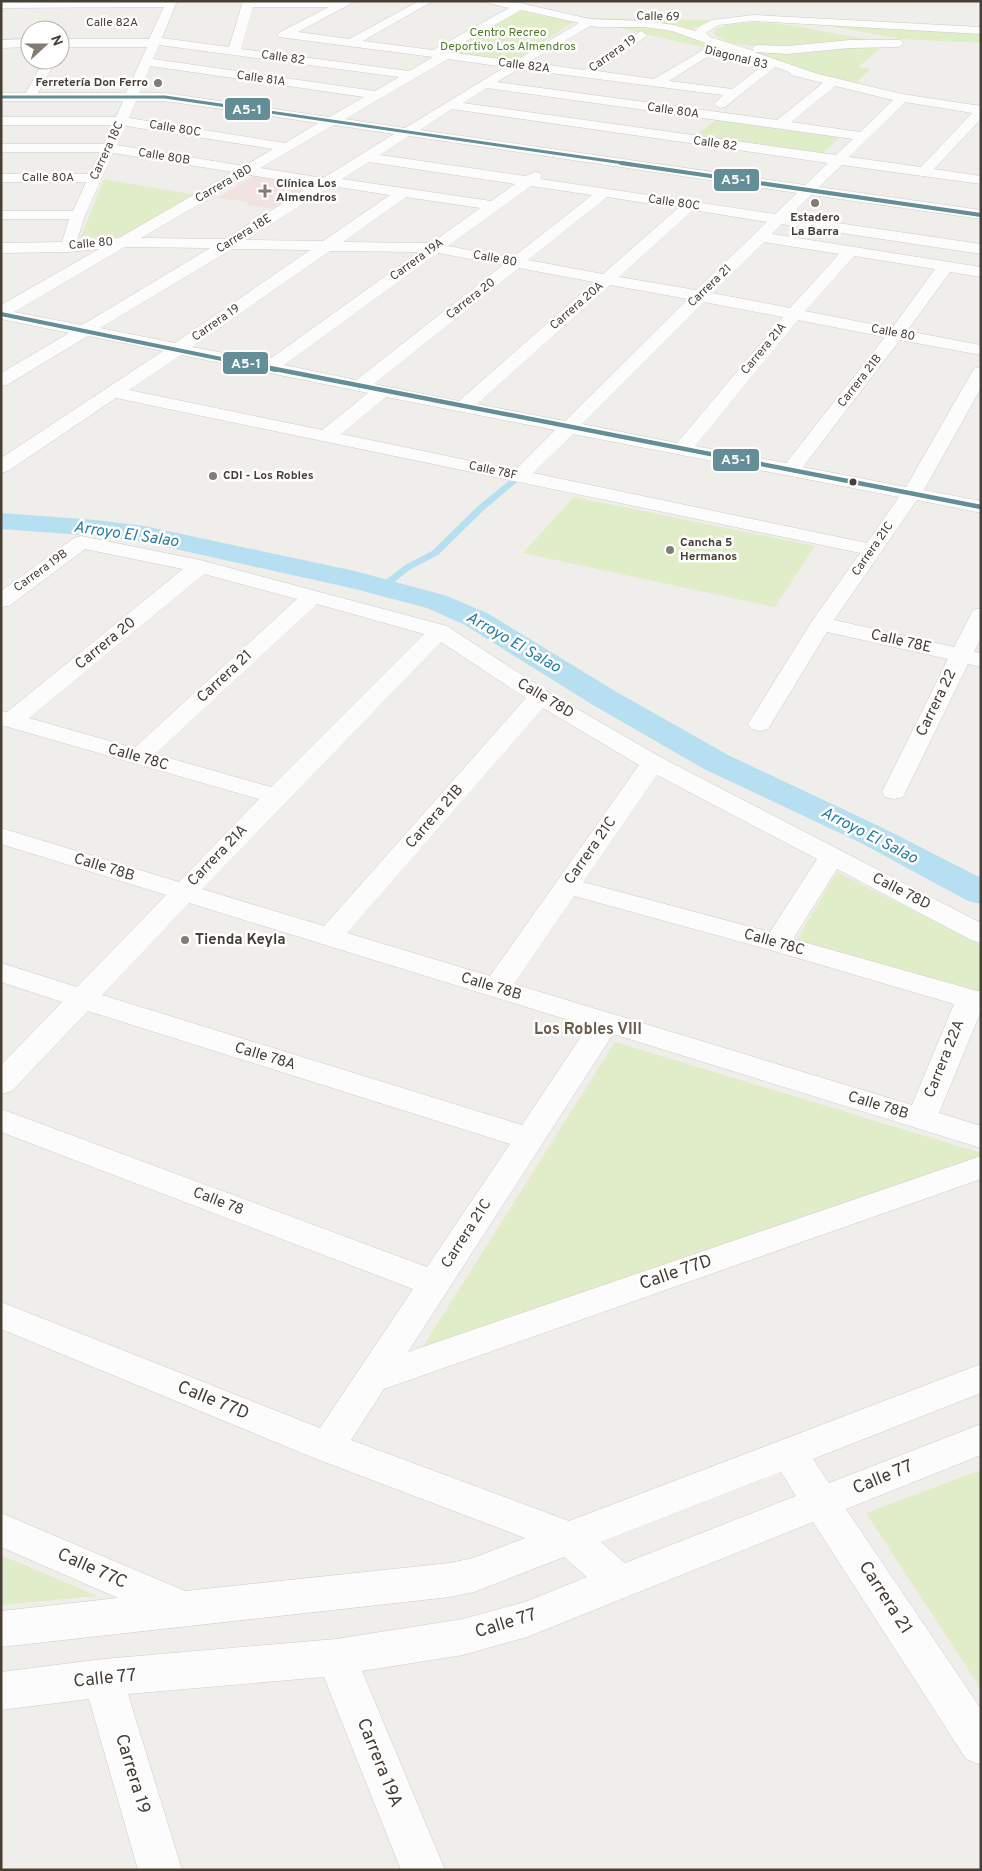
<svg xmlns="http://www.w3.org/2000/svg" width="982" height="1871" font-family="Overpass,sans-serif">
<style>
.medical{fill:#f3e3e0}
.green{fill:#e1ecc8}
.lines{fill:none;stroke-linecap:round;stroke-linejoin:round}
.stream{fill:#b7dff2;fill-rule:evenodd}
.canal{fill:#b7dff2;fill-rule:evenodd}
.minor-casing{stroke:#ceccc7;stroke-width:1}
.minor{fill:#fdfcfc;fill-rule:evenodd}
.bus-1-far2-casing{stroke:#fff;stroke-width:5}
.bus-1-far1-casing{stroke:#fff;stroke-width:5.5}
.bus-1-casing{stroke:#fff;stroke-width:7}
.bus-1-far2{stroke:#638d97;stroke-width:3}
.bus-1-far1{stroke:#638d97;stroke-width:4}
.bus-1{stroke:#638d97;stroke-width:4.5}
.poi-dot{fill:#827c74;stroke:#fff;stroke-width:2}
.bus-dot{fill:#473f35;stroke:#fff;stroke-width:2}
.labels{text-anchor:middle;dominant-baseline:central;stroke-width:5;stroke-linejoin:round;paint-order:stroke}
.far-street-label{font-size:12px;fill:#473f35;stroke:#fff}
.far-park-label{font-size:12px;fill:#4d7d24;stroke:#fff}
.far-poi-label{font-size:12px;font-weight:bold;fill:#473f35;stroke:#fff;text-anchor:start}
.street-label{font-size:15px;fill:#473f35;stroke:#fff}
.poi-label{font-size:15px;font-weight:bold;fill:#473f35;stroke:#fff;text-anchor:start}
.water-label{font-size:16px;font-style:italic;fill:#247caa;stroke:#fff}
.neighbourhood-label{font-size:16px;font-weight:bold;fill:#6b5c4b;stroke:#fff}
.near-street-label{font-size:18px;fill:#473f35;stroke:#fff}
.line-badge{stroke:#fff;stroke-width:2}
.badge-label{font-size:14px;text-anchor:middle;font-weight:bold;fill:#fff}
</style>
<rect width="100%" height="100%" fill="#f0eeea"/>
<polygon class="medical" points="255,175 312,184 272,209 246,205 249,202 217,198"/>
<g class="green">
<polygon points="518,10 573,22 513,62 442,51"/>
<polygon points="584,18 717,20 694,28 694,31"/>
<path d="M756 22 790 25 874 41C839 43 739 57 714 34L716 29 727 25Z"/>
<polygon points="820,24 981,34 981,43 901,39"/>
<polygon points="608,25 631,25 687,33 708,45 773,64"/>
<polygon points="884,45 858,67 871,69 856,83 809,72 751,52 778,53"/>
<polygon points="717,119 841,136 820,156 693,138"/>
<polygon points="104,179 196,195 120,238 79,242"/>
<polygon points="574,497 815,546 775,607 523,553"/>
<polygon points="837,872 981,945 981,996 796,941"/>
<polygon points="615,1042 981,1153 981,1157 417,1356"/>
<polygon points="981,1470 981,1689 866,1513"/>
<polygon points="1,1555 97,1596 1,1605"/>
</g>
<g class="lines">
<polygon class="stream" points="516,475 523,477 484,510 438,555 411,569 393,583 387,583 387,579 405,565 432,551 478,506"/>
<polygon class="canal" points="1,513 96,520 144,526 355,571 447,596 487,613 615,691 728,755 885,829 981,878 981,904 968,901 861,843 704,769 593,705 465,625 427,608 351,588 144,542 96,536 1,529"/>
<defs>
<g id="minor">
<path d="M177 1 162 38 229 47 243 1H356L298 32 349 39 419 1H433L363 41 433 50 509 8 488 3 487 1 520 3 590 19 644 21 674 25 695 31 700 26 712 20 753 15 981 27V34L753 21 719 25 706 33 710 37 754 51 752 49 754 46 758 45 787 46 850 40H901L903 43 901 46 897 47 850 48 787 54 754 52 818 74 902 94 981 106V119L934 169 981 176V184L842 165 819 187 981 210V219L811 195 790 216 981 244V254L782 224 772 234 981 267V277L950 272 907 331 981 345V355L900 340 803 467 906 487 972 372 975 368 981 367V388L924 490 981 501V513L917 500 834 620 954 647 973 610 981 608V638L974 652 981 653V667L968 664 903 797 894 799 885 797 882 792 948 659 827 632 768 729 760 731 752 729 748 724 810 624 860 553 116 398 8 471 1 473V458L163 351 88 336 7 385 1 386V373L69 333 1 319V305L99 249 68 252 1 253V243L62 242 69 219H1V211H73L86 182H1V174H90L100 152H1V144H104L113 125H1V117H116L123 101H1V93H26L44 60H56L38 93H126L147 47H60V39H149L164 7 1 8V2ZM253 7H329L280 32 277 35 279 37 433 57 409 71 241 49ZM521 10 579 23 515 61 447 52ZM590 26 598 27H644L672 31 765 64 732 89 669 81 712 54 714 51 712 48 708 47 654 79 598 71 645 37 647 35 641 31 584 70 529 62ZM159 45 399 77 375 91 153 59ZM448 59 505 67 405 128 345 119ZM150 66 364 97 329 117 165 93H139ZM775 67 789 72 791 75 823 83 777 120 497 82 519 69 723 95 714 104 720 108 725 107ZM835 86 893 100 860 132 791 122ZM487 88 853 139 836 155 463 103ZM136 101H165L318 123 285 143 129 118ZM905 102 972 113 921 167 849 157ZM452 109 828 163 805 185 420 130ZM334 125 394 134 323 178 260 168ZM126 126 273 149 244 166 117 145ZM409 136 797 193 775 214 540 179 542 176 540 173 535 172 525 176 380 155ZM113 153 233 172 119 238 77 241 85 215ZM369 162 515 184 491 201 342 179ZM249 175 312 185 225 239 141 238ZM331 186 390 195 323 241 246 240ZM531 186 592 195 512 258 448 246ZM406 197 480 208 432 243 343 242ZM607 197 678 208 603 274 528 260ZM693 210 767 222 696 290 619 277ZM764 242 839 254 790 308 712 293ZM125 247 210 248 82 325 14 312ZM232 249 310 250 175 343 100 328ZM330 251 419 252 267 361 192 347ZM438 253 503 265 356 380 284 365ZM854 256 935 269 892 328 805 311ZM519 268 594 282 459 401 374 384ZM610 285 688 299 565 421 477 404ZM704 302 783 317 677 443 582 424ZM798 320 885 337 786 463 695 446ZM181 355 368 393 322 430 129 390ZM386 397 555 430 515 470 341 434ZM573 434 899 497 867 543 533 473Z"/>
<polygon points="30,39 30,47 1,48 1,40"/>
<path d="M81 536 200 560 447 626 548 692 662 758 981 923V943L971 940 837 869 793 939 981 992V1011L939 1113 981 1126V1148L613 1034 408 1352 981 1156V1179L384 1389 351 1440 569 1521 981 1364V1393L813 1459 829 1483 981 1424V1455L846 1509 981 1709V1765L966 1759 813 1522 527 1637 463 1655 362 1671 445 1870H401L324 1677 128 1694 182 1870H138L89 1699 1 1710V1672L103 1659 336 1639 463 1619 525 1602 587 1577 564 1557 474 1592 450 1597 1 1647V1611L118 1598 1 1547V1513L185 1591 450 1563 473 1558 525 1538 314 1458 1 1329V1302L320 1428 413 1289 1 1132V1109L427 1267 510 1144 88 1011 12 1091 1 1094V1065L62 1002 1 982V963L77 987 166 895 1 844V828L179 882 259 799 1 725V711L7 712 183 569 85 549 9 606 1 607V591L74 538ZM204 574 297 599 134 748 29 718ZM317 604 424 634 271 787 155 754ZM441 642 526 698 324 926 202 889ZM543 708 639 765 490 976 347 933ZM657 775 817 859 770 932 583 882ZM574 896 767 949 954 1004 912 1105 514 984ZM189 903 588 1026 522 1125 102 995ZM781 1472 796 1496 625 1563 601 1542Z"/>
</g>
</defs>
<use href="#minor" class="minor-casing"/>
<use href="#minor" class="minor"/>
<defs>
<polyline id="bus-1-far2" points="1,97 165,97 630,164"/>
<g id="bus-1-far1">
<polyline points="621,163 981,215"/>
<polyline points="1,314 276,370"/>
</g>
<polyline id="bus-1" points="270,368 981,507"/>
</defs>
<use href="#bus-1-far2" class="bus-1-far2-casing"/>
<use href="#bus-1-far1" class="bus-1-far1-casing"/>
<use href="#bus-1" class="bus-1-casing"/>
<use href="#bus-1-far2" class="bus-1-far2"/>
<use href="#bus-1-far1" class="bus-1-far1"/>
<use href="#bus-1" class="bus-1"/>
</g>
<g class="poi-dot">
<circle cx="158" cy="83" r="5"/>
<path d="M262.5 183.5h5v5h5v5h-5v5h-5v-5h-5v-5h5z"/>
<circle cx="815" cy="203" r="5"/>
<circle cx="213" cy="476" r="5"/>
<circle cx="670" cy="550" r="5"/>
<circle cx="185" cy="940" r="5"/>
</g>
<circle class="bus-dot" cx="853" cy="482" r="4.5"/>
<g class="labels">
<g class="far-street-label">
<text transform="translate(658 17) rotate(1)">Calle 69</text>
<text x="112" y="23">Calle 82A</text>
<text transform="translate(613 54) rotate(-35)">Carrera 19</text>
<text transform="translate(283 58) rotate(8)">Calle 82</text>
<text transform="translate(736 58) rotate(14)">Diagonal 83</text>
<text transform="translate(524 66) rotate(7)">Calle 82A</text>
<text transform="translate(261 79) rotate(8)">Calle 81A</text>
<text transform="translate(673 111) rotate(8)">Calle 80A</text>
<text transform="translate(175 129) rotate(9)">Calle 80C</text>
<text transform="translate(715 144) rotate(8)">Calle 82</text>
<text transform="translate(107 151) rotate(-65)">Carrera 18C</text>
<text transform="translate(164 157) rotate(9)">Calle 80B</text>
<text x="48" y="178">Calle 80A</text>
<text transform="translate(224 184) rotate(-30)">Carrera 18D</text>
<text transform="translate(674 203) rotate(8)">Calle 80C</text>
<text transform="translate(244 234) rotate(-32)">Carrera 18E</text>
<text transform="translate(91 244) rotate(-5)">Calle 80</text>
<text transform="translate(495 259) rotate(10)">Calle 80</text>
<text transform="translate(417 260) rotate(-36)">Carrera 19A</text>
<text transform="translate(710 286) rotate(-44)">Carrera 21</text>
<text transform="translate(471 299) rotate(-38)">Carrera 20</text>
<text transform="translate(577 306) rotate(-41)">Carrera 20A</text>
<text transform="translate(216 323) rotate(-35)">Carrera 19</text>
<text transform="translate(893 333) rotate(11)">Calle 80</text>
<text transform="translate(764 349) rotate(-50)">Carrera 21A</text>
<text transform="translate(860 381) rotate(-52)">Carrera 21B</text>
<text transform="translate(493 471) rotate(12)">Calle 78F</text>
<text transform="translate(873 549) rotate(-55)">Carrera 21C</text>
<text transform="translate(41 571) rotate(-36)">Carrera 19B</text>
</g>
<g class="far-park-label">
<text x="508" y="33">Centro Recreo<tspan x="508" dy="14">Deportivo Los Almendros</tspan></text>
</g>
<g class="far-poi-label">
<text x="148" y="83" text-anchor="end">Ferretería Don Ferro</text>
<text x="276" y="184">Clínica Los<tspan x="276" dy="14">Almendros</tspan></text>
<text x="815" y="218" text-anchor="middle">Estadero<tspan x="815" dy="14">La Barra</tspan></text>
<text x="223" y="476">CDI - Los Robles</text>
<text x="680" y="543">Cancha 5<tspan x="680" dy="14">Hermanos</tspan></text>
</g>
<g class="street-label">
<text transform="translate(901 642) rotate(13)">Calle 78E</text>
<text transform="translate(106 644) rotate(-39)">Carrera 20</text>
<text transform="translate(225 677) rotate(-43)">Carrera 21</text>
<text transform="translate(545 699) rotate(31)">Calle 78D</text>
<text transform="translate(937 703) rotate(-64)">Carrera 22</text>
<text transform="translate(138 758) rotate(16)">Calle 78C</text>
<text transform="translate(435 817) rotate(-49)">Carrera 21B</text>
<text transform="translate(591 851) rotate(-55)">Carrera 21C</text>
<text transform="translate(218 856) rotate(-46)">Carrera 21A</text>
<text transform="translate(104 868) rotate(17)">Calle 78B</text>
<text transform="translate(901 892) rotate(27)">Calle 78D</text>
<text transform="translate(774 943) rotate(16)">Calle 78C</text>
<text transform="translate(491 987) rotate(17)">Calle 78B</text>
<text transform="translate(265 1057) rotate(17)">Calle 78A</text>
<text transform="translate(945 1059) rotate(-68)">Carrera 22A</text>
<text transform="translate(878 1106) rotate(17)">Calle 78B</text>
<text transform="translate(218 1202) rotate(21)">Calle 78</text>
<text transform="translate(467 1234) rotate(-57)">Carrera 21C</text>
</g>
<g class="poi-label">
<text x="195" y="940">Tienda Keyla</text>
</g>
<g class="water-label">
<text transform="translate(126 535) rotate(8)">Arroyo El Salao</text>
<text transform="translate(513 643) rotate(30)">Arroyo El Salao</text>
<text transform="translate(869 836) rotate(27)">Arroyo El Salao</text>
</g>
<g class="neighbourhood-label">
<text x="588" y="1030">Los Robles VIII</text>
</g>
<g class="near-street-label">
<text transform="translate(676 1273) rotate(-19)">Calle 77D</text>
<text transform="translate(213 1401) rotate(22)">Calle 77D</text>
<text transform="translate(883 1478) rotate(-22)">Calle 77</text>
<text transform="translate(92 1569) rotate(24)">Calle 77C</text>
<text transform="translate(885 1598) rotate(57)">Carrera 21</text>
<text transform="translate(506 1624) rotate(-17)">Calle 77</text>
<text transform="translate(105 1679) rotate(-6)">Calle 77</text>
<text transform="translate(379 1763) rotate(68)">Carrera 19A</text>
<text transform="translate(132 1774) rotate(73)">Carrera 19</text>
</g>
</g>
<g class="line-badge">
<rect x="224" y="97" width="47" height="24" rx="5" fill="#638d97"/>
<rect x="713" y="168" width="47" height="24" rx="5" fill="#638d97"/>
<rect x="222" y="351" width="47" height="24" rx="5" fill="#638d97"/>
<rect x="712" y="448" width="48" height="24" rx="5" fill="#638d97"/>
</g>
<g class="badge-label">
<text x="247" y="114">A5-1</text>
<text x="736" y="184">A5-1</text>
<text x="246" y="368">A5-1</text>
<text x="736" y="464">A5-1</text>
</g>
<rect width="982" height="1871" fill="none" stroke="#473f35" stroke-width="5"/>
<g transform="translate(45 45) rotate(69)"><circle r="24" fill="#ffffff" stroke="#b5b2ae"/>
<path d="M0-4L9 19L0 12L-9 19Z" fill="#827c74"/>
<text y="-8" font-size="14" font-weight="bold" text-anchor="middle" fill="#473f35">N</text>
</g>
</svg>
